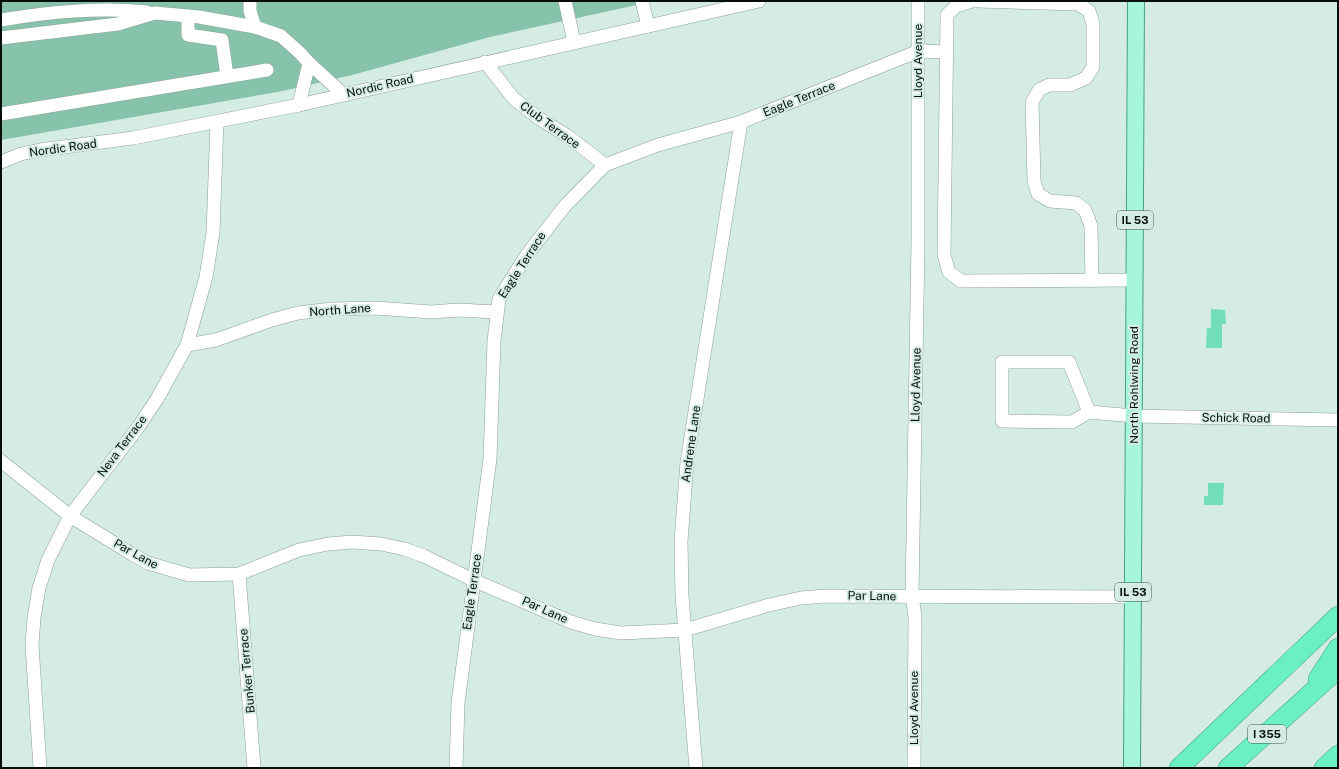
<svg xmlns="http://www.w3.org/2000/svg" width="1339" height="769" font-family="'Public Sans',sans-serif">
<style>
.green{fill:#87c2ab}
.building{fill:#72deb7}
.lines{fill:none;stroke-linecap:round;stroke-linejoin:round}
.minor-casing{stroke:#8ba197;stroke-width:14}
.major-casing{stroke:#47a182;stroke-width:18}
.highway-casing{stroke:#47a182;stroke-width:20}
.minor{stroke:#fff;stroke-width:13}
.major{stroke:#a6f6da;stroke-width:16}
.highway{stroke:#6af0c2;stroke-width:19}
.labels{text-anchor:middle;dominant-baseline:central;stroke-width:4;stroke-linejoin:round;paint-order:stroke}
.shield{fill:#d4ece2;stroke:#44514c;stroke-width:1}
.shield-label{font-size:11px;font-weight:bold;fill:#070f0c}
.street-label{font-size:12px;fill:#070f0c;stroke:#d4ece2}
</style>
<rect width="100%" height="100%" fill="#d4ece2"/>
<polygon class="green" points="1,1 655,1 490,37 352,75 283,91 1,140"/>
<g class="building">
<polygon points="1211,309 1225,310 1226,324 1222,324 1222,348 1206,348 1207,328 1211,328"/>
<polygon points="1208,483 1224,483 1223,505 1204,505 1204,496 1208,496"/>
</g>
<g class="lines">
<defs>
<g id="minor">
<polyline points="250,1 250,11 255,27"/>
<polyline points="565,1 574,42"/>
<polyline points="642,1 648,26"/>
<polyline points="972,1 956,6 947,15 944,255 949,272 961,281 1135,280"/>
<polyline points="978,1 1078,4 1089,11 1093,24 1093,67 1086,78 1070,85 1049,85 1039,90 1032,102 1034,181 1038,194 1050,201 1076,203 1085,210 1091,226 1092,281"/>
<polyline points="188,16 188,35 222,40 227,76"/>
<path d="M1 20C50 12 98 7 147 12"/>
<polyline points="1,38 118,24 155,13 199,17 255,27 281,36 300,53 309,63 344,95"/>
<polyline points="485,62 514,99 540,119 569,137 605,165"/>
<polyline points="299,105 309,63"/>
<polyline points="1,114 267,70"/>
<polyline points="1,162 21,154 40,150 133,138 299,105 759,1"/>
<polyline points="187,345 216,340 272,320 298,313 332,309 375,308 431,312 458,310 497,312"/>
<polyline points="1089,412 1069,362 1002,362 1002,421 1072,422 1089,412 1134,416 1338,420"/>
<polyline points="1,461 70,516 132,554 148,563 189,575 239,574 299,550 328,544 352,542 381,544 404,549 424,556 473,580 571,622 595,629 621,633 685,630 769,605 801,598 826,596 1133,597"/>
<polyline points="239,574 254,768"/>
<polyline points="40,768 32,645 34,618 39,588 48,560 70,516 139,426 157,399 187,345 206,277 213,233 217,122"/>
<polyline points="456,768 458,703 490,459 494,341 499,299 526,256 564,207 605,165 658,145 741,122 919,51 946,52"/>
<polyline points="696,768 682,596 681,541 687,462 741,122"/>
<polyline points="914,768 915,616 912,596 918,243 918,1"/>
</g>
<polyline id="major" points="1132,768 1136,1"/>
<g id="highway">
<polyline points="1318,679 1338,648"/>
<polyline points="1179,768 1338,616"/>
<polyline points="1228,768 1338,669"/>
<polyline points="1324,768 1338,755"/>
</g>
</defs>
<use href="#minor" class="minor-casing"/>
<use href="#major" class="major-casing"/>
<use href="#highway" class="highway-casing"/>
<use href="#minor" class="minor"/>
<use href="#major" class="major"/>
<use href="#highway" class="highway"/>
</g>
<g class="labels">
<g class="shield">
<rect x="1117" y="211" width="36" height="18" rx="3"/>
<rect x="1115" y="583" width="36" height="18" rx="3"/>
<rect x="1248" y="725" width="38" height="18" rx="3"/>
</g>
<g class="shield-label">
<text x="1135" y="220">IL 53</text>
<text x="1133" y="592">IL 53</text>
<text x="1267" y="734">I 355</text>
</g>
<g class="street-label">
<text transform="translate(918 61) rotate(-90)">Lloyd Avenue</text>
<text transform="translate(380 86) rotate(-13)">Nordic Road</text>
<text transform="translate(799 99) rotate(-22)">Eagle Terrace</text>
<text transform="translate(550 125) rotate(36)">Club Terrace</text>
<text transform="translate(63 148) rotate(-8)">Nordic Road</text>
<text transform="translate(522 265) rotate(-57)">Eagle Terrace</text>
<text transform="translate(340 310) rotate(-4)">North Lane</text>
<text transform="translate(916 385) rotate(-89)">Lloyd Avenue</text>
<text transform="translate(1134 385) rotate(-90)">North Rohlwing Road</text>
<text transform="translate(1236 418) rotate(1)">Schick Road</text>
<text transform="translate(691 444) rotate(-82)">Andrene Lane</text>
<text transform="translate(122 446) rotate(-53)">Neva Terrace</text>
<text transform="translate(136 554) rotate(29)">Par Lane</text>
<text transform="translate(472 592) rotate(-82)">Eagle Terrace</text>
<text transform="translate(872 596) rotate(1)">Par Lane</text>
<text transform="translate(545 610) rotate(24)">Par Lane</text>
<text transform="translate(247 671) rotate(-95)">Bunker Terrace</text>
<text transform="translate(914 708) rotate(-90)">Lloyd Avenue</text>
</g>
</g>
<rect width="1339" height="769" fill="none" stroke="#070f0c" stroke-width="4"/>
</svg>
